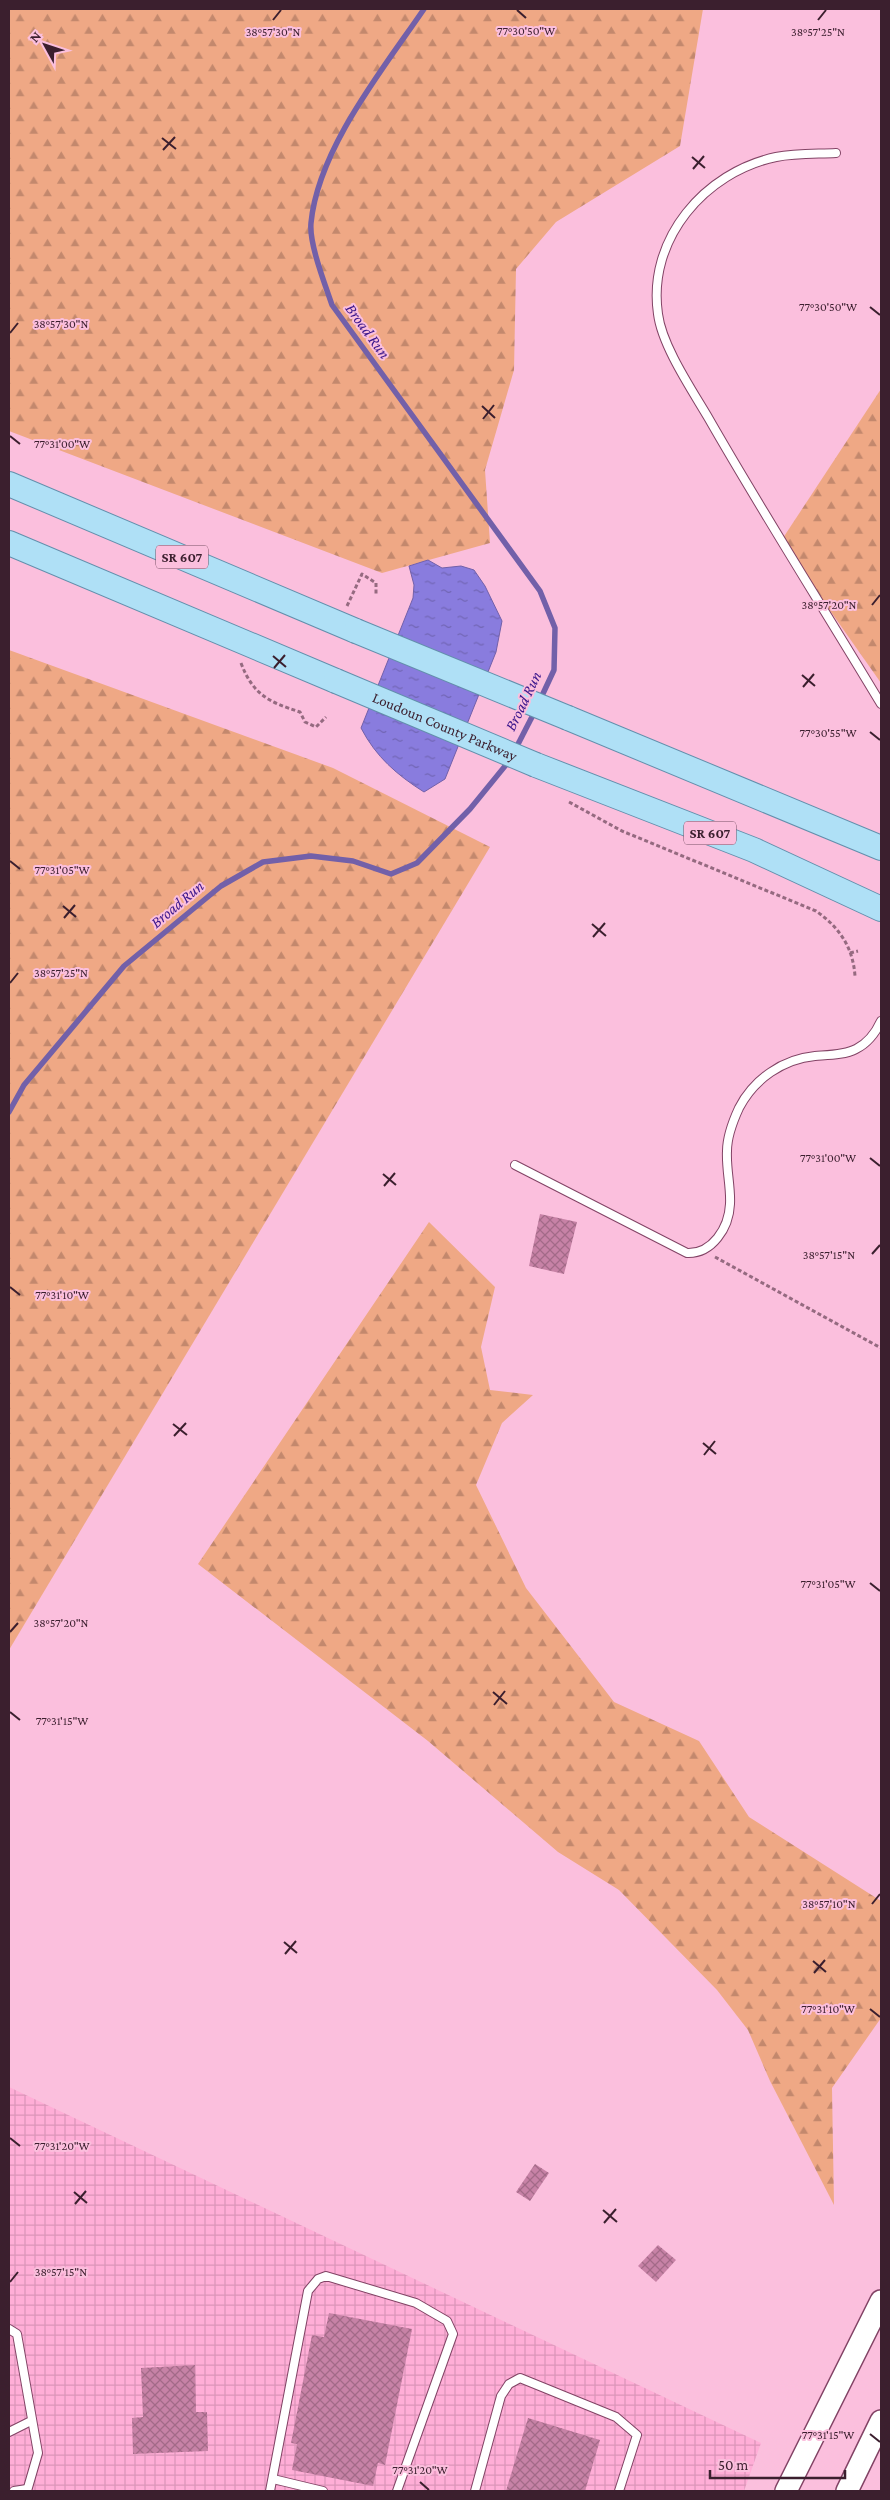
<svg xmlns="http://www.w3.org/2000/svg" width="890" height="2500" font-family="'Crimson Pro',serif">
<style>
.industrial{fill:url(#industrial-grid)}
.forest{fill:url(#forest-firs)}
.water{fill:url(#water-ripples);stroke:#7260a9}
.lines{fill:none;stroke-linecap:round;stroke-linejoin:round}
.stream{stroke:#7260a9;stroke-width:5.5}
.building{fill:url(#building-cross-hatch)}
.service-casing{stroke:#824365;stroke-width:10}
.secondary-casing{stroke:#824365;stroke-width:24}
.primary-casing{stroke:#638fac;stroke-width:26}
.path{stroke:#956a80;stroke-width:3;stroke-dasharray:4 2.5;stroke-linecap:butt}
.service{stroke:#fff;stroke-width:8}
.secondary{stroke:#fff;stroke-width:21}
.primary{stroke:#afe0f6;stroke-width:24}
.primary-bridge-casing{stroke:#638fac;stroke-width:26;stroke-linecap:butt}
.primary-bridge{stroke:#afe0f6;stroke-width:24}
.ticks{fill:none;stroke:#3b1f2e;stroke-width:2}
.labels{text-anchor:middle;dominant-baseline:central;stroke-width:4;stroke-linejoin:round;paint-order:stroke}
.shield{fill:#fbbfdd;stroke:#754f62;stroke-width:1}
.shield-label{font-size:14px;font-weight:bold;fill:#3b1f2e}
.street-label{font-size:15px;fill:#3b1f2e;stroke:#fbbfdd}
.water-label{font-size:16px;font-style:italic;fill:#3b178c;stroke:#fbbfdd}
.ticks-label{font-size:12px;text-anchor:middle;fill:#3b1f2e;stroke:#fbbfdd;stroke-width:4;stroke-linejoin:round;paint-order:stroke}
</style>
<defs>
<pattern id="industrial-grid" width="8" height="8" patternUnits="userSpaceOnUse" patternTransform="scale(1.25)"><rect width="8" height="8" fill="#ffaed7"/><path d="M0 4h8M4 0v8" fill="none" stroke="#db95b9"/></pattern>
<pattern id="forest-firs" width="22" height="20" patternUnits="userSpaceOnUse" patternTransform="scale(1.25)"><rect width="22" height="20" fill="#efa885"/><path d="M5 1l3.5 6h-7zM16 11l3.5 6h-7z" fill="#c3886d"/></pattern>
<pattern id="water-ripples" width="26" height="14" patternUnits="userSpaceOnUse" patternTransform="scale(1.25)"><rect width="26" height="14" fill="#897cde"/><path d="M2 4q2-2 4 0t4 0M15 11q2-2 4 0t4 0" fill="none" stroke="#7165b4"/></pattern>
<pattern id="building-cross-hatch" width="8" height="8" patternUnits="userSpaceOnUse" patternTransform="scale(1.25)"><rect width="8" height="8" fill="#c782a6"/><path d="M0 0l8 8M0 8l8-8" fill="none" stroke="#a36a88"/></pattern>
</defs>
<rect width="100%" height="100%" fill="#fbbfdd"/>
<polygon class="industrial" points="9,2087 761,2443 744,2491 9,2491"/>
<g class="forest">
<polygon points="9,9 703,9 680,146 556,222 516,269 514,370 485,470 490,543 382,573 9,431"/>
<polygon points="881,389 881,683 781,541"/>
<polygon points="9,650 333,768 490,847 9,1650"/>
<polygon points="429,1222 495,1287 481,1347 490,1390 533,1395 502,1423 476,1485 526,1588 614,1702 699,1741 749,1817 881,1901 881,2018 832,2088 834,2205 770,2081 748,2030 717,1990 619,1890 558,1852 428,1741 198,1564"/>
</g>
<path class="water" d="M428 560 442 568 461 566 474 570 485 586 502 621 496 652 445 779 424 792C397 775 376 757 361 728L413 598 414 585 409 566Z"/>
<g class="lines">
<g class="stream">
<path d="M424 9C383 69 318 149 311 223 309 244 325 284 332 305L540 591 555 628 554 670 540 700"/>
<polyline points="515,750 535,711"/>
<polyline points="9,1112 24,1085 124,966 221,886 263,862 311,856 353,861 391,874 417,863 470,809 510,760"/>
</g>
</g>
<g class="building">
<polygon points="540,1214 577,1222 564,1274 529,1266"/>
<polygon points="535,2164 549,2173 530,2201 516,2192"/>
<polygon points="658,2245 676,2260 656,2282 638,2266"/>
<polygon points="329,2313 412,2329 385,2465 378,2463 373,2486 292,2470 297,2444 291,2443 312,2335 324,2337"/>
<polygon points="195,2365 196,2412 207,2412 208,2451 133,2454 132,2418 143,2417 141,2368"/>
<polygon points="528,2418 600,2440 585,2491 506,2491"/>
</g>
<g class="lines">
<defs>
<g id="service">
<path d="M836 153C816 154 796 153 776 157 705 172 647 239 658 314 662 346 692 390 709 419 764 515 824 609 881 704"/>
<path d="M515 1165 687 1253C712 1254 729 1228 730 1204 731 1187 726 1169 727 1151 727 1136 733 1121 739 1108 754 1079 783 1059 815 1056 828 1055 845 1055 856 1049 868 1043 876 1032 881 1021"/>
<polyline points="9,2329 17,2334 38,2453 27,2491"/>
<polyline points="9,2432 31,2421"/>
<polyline points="273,2479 323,2491"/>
<polyline points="14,2491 27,2489"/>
<polyline points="270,2491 308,2291 318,2279 326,2276 416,2303 447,2321 453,2334 397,2491"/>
<polyline points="475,2491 501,2396 509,2384 520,2378 616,2417 637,2435 619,2491"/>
</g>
<g id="secondary">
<polyline points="786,2491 881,2301"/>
<polyline points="847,2491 881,2421"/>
</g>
<g id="primary">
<polyline points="9,484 356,631"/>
<polyline points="9,543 336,681"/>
<polyline points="568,718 881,848"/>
<polyline points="536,765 754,850 881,909"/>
</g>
</defs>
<use href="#service" class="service-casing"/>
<use href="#secondary" class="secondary-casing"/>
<use href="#primary" class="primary-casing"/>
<g class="path">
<polyline points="347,606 362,574 376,583 376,595"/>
<path d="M241 663C253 695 269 702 300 712L305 722 316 727 326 717"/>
<path d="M569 802 622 831 816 911C839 927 853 947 855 976"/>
<polyline points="850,953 858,951"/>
<polyline points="715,1257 881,1348"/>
</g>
<use href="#service" class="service"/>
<use href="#secondary" class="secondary"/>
<use href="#primary" class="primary"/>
<defs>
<g id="primary-bridge">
<polyline points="356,631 568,718"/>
<path id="s1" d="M336 681 536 765"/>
</g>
</defs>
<use href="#primary-bridge" class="primary-bridge-casing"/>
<use href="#primary-bridge" class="primary-bridge"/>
</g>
<path class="ticks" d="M517 10 526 18M273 20 281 10M818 20 826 10M162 138 176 149M163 150 175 137M692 157 705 168M693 169 704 156M870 307 880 315M10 333 18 323M482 406 495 418M483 419 494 405M10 436 20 444M872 605 880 595M273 656 286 667M274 668 285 655M802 675 815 686M803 687 814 674M870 732 880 740M10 861 20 869M63 906 76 917M64 918 75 905M592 924 606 936M593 937 605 923M10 983 18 973M870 1158 880 1166M383 1174 396 1185M384 1186 395 1173M872 1254 880 1245M10 1287 20 1295M173 1424 187 1435M174 1436 186 1423M703 1443 716 1454M704 1455 715 1441M870 1583 880 1591M10 1632 18 1623M493 1692 507 1704M494 1705 505 1691M10 1712 20 1720M872 1904 880 1894M284 1942 297 1953M285 1954 296 1941M813 1961 826 1972M814 1973 825 1960M870 2009 880 2017M10 2138 20 2146M74 2192 87 2203M75 2204 86 2191M603 2210 617 2222M604 2223 616 2209M10 2282 18 2272M870 2434 880 2442M420 2482 429 2490"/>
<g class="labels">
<g class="shield">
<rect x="156" y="545.5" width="52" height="23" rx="4"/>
<rect x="684" y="821.5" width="52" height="23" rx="4"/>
</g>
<g class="shield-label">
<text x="182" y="557">SR 607</text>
<text x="710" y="833">SR 607</text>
</g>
<g class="street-label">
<text stroke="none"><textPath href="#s1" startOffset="118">Loudoun County Parkway</textPath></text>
</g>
<g class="water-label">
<text transform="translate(368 331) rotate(54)">Broad Run</text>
<text transform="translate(523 701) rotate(-64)">Broad Run</text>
<text transform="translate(177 904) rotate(-40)">Broad Run</text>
</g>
</g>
<g class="ticks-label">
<text x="526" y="35">77°30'50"W</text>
<text x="273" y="36">38°57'30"N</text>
<text x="818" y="36">38°57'25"N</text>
<text x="828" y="311">77°30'50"W</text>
<text x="61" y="328">38°57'30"N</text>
<text x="62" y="448">77°31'00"W</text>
<text x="829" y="609">38°57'20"N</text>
<text x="828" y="737">77°30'55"W</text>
<text x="62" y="874">77°31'05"W</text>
<text x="61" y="977">38°57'25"N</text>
<text x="828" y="1162">77°31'00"W</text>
<text x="829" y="1259">38°57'15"N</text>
<text x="62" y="1299">77°31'10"W</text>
<text x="828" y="1588">77°31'05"W</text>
<text x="61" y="1627">38°57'20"N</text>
<text x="62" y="1725">77°31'15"W</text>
<text x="829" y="1908">38°57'10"N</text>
<text x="828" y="2013">77°31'10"W</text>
<text x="62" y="2150">77°31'20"W</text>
<text x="61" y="2276">38°57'15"N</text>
<text x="828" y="2439">77°31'15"W</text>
<text x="420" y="2474">77°31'20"W</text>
</g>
<rect width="890" height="2500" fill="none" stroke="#3b1f2e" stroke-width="20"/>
<g transform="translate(45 45) rotate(310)" stroke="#fbbfdd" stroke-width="4" paint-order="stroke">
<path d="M0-4L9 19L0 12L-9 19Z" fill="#3b1f2e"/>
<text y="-8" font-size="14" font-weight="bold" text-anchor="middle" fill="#3b1f2e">N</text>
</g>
<path d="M710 2470v8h135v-8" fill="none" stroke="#3b1f2e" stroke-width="2.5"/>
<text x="718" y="2470" font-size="15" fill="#3b1f2e" stroke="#fbbfdd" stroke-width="4" paint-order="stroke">50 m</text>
</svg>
